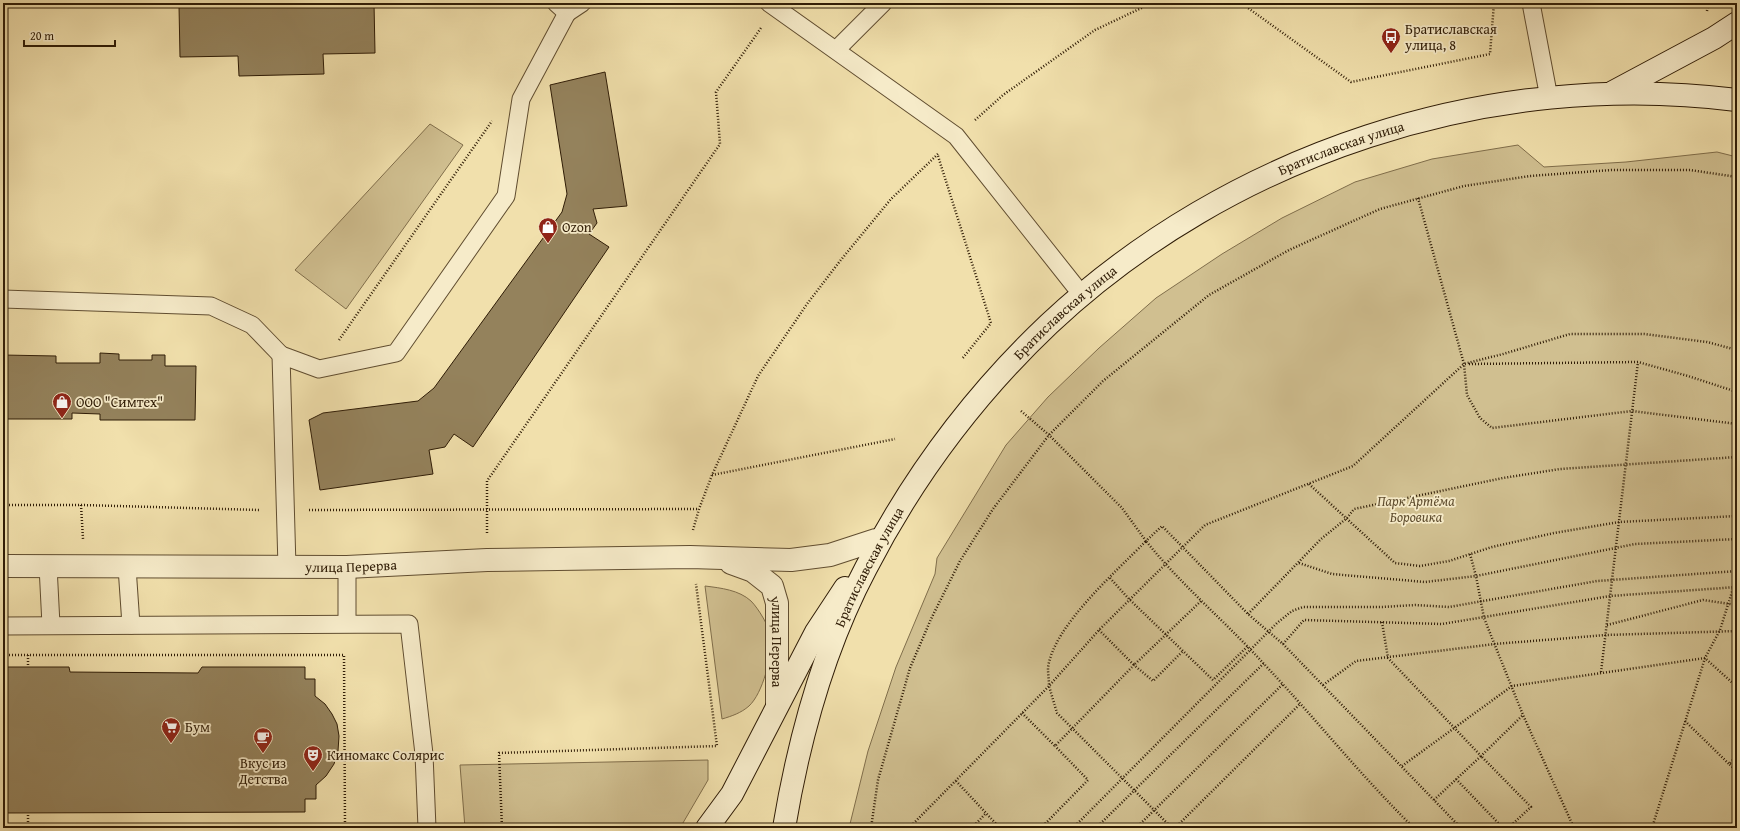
<svg xmlns="http://www.w3.org/2000/svg" width="1740" height="831" font-family="'Gentium Book Plus',serif">
<style>
.green{fill:#d0bf90;stroke:#806e4b}
.building{fill:#94825c;stroke:#2f1c06}
.lines{fill:none;stroke-linecap:round;stroke-linejoin:round}
.lane-casing{stroke:#604d30;stroke-width:19}
.street-casing{stroke:#604d30;stroke-width:24}
.secondary-casing{stroke:#2f1c06;stroke-width:24}
.path{stroke:#2f1c06;stroke-width:2.5;stroke-dasharray:1 2;stroke-linecap:butt}
.lane{stroke:#f6ebc9;stroke-width:17}
.street{stroke:#f6ebc9;stroke-width:22}
.secondary{stroke:#f6ebc9;stroke-width:22}
.labels{text-anchor:middle;dominant-baseline:central;stroke-width:3.5;stroke-linejoin:round;paint-order:stroke}
.poi-label{font-size:14px;fill:#2f1c06;stroke:#f6ebc9;text-anchor:start}
.street-label{font-size:14px;fill:#2f1c06;stroke:#f6ebc9}
.park-label{font-size:14px;font-style:italic;fill:#5f4d2f;stroke:#f6ebc9}
</style>
<rect width="100%" height="100%" fill="#f1e0ac"/>
<filter id="stains"><feTurbulence type="fractalNoise" baseFrequency=".005" numOctaves="4"/><feColorMatrix values="0 0 0 0 .2 0 0 0 0 .09 0 0 0 0 .02 0 0 0 .5 -.17"/></filter>
<radialGradient id="worn" r=".72"><stop offset=".6" stop-color="#630" stop-opacity="0"/><stop offset="1" stop-color="#630" stop-opacity=".3"/></radialGradient>
<g class="green">
<polygon points="430,124 463,145 346,309 295,270"/>
<polygon points="1518,145 1544,167 1626,162 1717,152 1737,157 1737,828 849,828 868,751 896,667 935,574 937,558 1006,445 1048,397 1099,348 1156,298 1222,254 1282,218 1355,182 1432,159"/>
<path d="M705 586C721 588 739 590 751 601 758 608 770 627 771 638 772 656 763 693 749 706 741 713 732 716 722 719Z"/>
<polygon points="708,760 708,780 680,828 465,828 460,765"/>
</g>
<g class="building">
<polygon points="237,3 374,3 375,53 323,54 324,74 239,76 238,56 180,57 179,6 237,4"/>
<polygon points="605,72 627,206 593,209 597,223 589,234 609,247 473,447 454,434 445,447 429,450 433,474 320,490 309,420 323,413 418,401 434,388 562,212 567,194 550,85"/>
<polygon points="100,353 119,354 119,360 152,360 152,355 165,355 165,366 196,366 195,420 100,420 100,414 72,413 72,419 3,419 3,355 56,356 56,363 100,363"/>
<polygon points="3,667 69,667 70,672 198,673 202,667 305,667 305,679 315,679 315,696 325,704 332,714 337,724 339,736 338,751 334,764 326,776 316,785 316,799 305,799 305,812 3,813"/>
</g>
<g class="lines">
<defs>
<g id="lane">
<polyline points="556,3 567,13 582,3"/>
<polyline points="769,3 956,136 1082,295"/>
<polyline points="1531,3 1549,98"/>
<polyline points="836,50 883,3"/>
<polyline points="3,299 211,306 252,325 281,355"/>
<polyline points="48,566 51,625"/>
<polyline points="127,567 131,625"/>
<polyline points="287,567 281,355 319,369 396,353 506,196 521,99 567,13"/>
<polyline points="347,567 347,623"/>
<polyline points="3,626 409,624 424,754 427,828"/>
</g>
<g id="street">
<path id="s1" d="M731 563 753 571 772 586 777 603V706"/>
<path id="s2" d="M3 566 347 567 487 560 690 557 791 560 830 555 876 540"/>
</g>
<g id="secondary">
<polyline points="1613,92 1714,38 1737,23"/>
<polyline points="707,828 732,794 816,632 845,588"/>
<path id="s3" d="M784 828C799 738 823 649 866 568 913 477 974 395 1049 324 1230 154 1490 68 1737 100"/>
</g>
</defs>
<use href="#lane" class="lane-casing"/>
<use href="#street" class="street-casing"/>
<use href="#secondary" class="secondary-casing"/>
<g class="path">
<polyline points="1241,3 1351,82 1490,54 1494,3"/>
<polyline points="1707,11 1708,3"/>
<polyline points="975,120 1003,95 1095,30 1152,3"/>
<polyline points="938,156 991,323 962,359"/>
<polyline points="1418,198 1464,364 1467,395 1480,418 1492,428 1632,411 1737,424"/>
<polyline points="339,340 492,121"/>
<polyline points="1469,364 1638,362 1688,376 1737,392"/>
<polyline points="1021,411 1049,435 1122,508 1146,541 1162,526 1248,614 1283,644 1461,828"/>
<polyline points="712,475 895,439"/>
<polyline points="1309,484 1395,563 1420,566 1449,561 1492,547 1554,533 1619,522 1737,516"/>
<polyline points="3,505 81,505 260,510"/>
<polyline points="81,505 83,539"/>
<polyline points="309,510 699,509"/>
<polyline points="693,530 699,509 712,475 758,376 807,304 840,261 891,199 939,153"/>
<polyline points="487,533 487,481 720,144 716,92 761,28"/>
<polyline points="1470,554 1476,576 1484,618 1523,715 1574,828"/>
<polyline points="1299,563 1332,574 1425,582 1476,576 1635,544 1737,539"/>
<polyline points="1110,578 1129,599 1213,680 1248,646"/>
<polyline points="1248,614 1321,539 1347,518 1354,509 1503,478 1560,469 1737,457"/>
<polyline points="1382,622 1388,658 1481,756 1523,715"/>
<polyline points="1607,625 1703,600 1737,605"/>
<polyline points="1099,630 1134,665 1201,601"/>
<polyline points="1283,644 1304,620 1442,624 1610,596 1737,587"/>
<polyline points="3,655 344,655 345,826 3,826"/>
<polyline points="28,655 28,667"/>
<polyline points="1601,672 1638,362"/>
<polyline points="1323,685 1356,661 1495,644 1606,635 1737,631"/>
<polyline points="1022,713 1055,746 1134,665 1153,681 1183,651"/>
<polyline points="1685,721 1729,764"/>
<polyline points="1737,756 1729,764 1737,771"/>
<polyline points="1402,766 1512,686 1705,658 1737,687"/>
<polyline points="1456,779 1503,828"/>
<polyline points="956,781 1000,828"/>
<polyline points="1434,800 1481,756 1531,807 1508,828"/>
<polyline points="28,828 28,813"/>
<polyline points="502,828 499,753 717,746 696,584"/>
<polyline points="871,828 878,780 910,668 931,619 960,561 993,509 1049,435 1103,381 1209,295 1289,250 1380,209 1464,186 1530,176 1611,170 1690,170 1737,177"/>
<path d="M909 828 1049 686C1049 680 1048 674 1048 668 1053 626 1117 571 1146 541 1182 586 1226 622 1264 664 1315 718 1361 776 1414 828"/>
<polyline points="972,828 986,813"/>
<polyline points="1041,828 1088,780 1055,746"/>
<polyline points="1073,828 1277,623 1292,611 1303,607 1382,607 1415,605 1449,607 1597,581 1737,571"/>
<polyline points="1096,828 1264,663"/>
<polyline points="1136,828 1283,684"/>
<polyline points="1172,828 1057,713 1049,686 1099,630 1205,525 1353,466 1464,364 1503,354 1570,334 1644,334 1707,342 1737,350"/>
<polyline points="1175,828 1300,704"/>
<polyline points="1652,828 1705,658 1720,630 1737,576"/>
</g>
<use href="#lane" class="lane"/>
<use href="#street" class="street"/>
<use href="#secondary" class="secondary"/>
</g>
<defs>
<symbol id="bus-pin" viewBox="-11 -11 22 30"><path d="M0 17L-7.5 6A9.5 9.5 0 1 1 7.5 6Z" fill="#8f2418" stroke="#f6ebc9"/><path d="M-5-6H5V4H4V6H2V4H-2V6H-4V4H-5ZM-3.5-4V0h7V-4ZM-3.5 1.2v1.5H-2V1.2ZM2 1.2v1.5H3.5V1.2Z" fill="#fff"/></symbol>
<symbol id="shop-pin" viewBox="-11 -11 22 30"><path d="M0 17L-7.5 6A9.5 9.5 0 1 1 7.5 6Z" fill="#8f2418" stroke="#f6ebc9"/><path d="M-5-2.5h2.3a2.7 3.5 0 0 1 5.4 0H5L5.5 6h-11ZM-1.5-2.5h3a1.5 2.3 0 0 0-3 0Z" fill="#fff"/></symbol>
<symbol id="supermarket-pin" viewBox="-11 -11 22 30"><path d="M0 17L-7.5 6A9.5 9.5 0 1 1 7.5 6Z" fill="#8f2418" stroke="#f6ebc9"/><path d="M-6-5.5h2.5l.6 2H6L4.5 2H-2.5L-4.4-4H-6ZM-1.5 3.2a1.3 1.3 0 1 0 .1 0ZM3 3.2a1.3 1.3 0 1 0 .1 0Z" fill="#fff"/></symbol>
<symbol id="cafe-pin" viewBox="-11 -11 22 30"><path d="M0 17L-7.5 6A9.5 9.5 0 1 1 7.5 6Z" fill="#8f2418" stroke="#f6ebc9"/><path d="M-5.5-4.5H6V0H3Q3 3.5 0 3.5H-2.5Q-5.5 3.5-5.5 0ZM3-3.2v2h1.7v-2ZM-6 4.5H4V6H-6Z" fill="#fff"/></symbol>
<symbol id="theatre-pin" viewBox="-11 -11 22 30"><path d="M0 17L-7.5 6A9.5 9.5 0 1 1 7.5 6Z" fill="#8f2418" stroke="#f6ebc9"/><path d="M-5-5.5Q0-4 5-5.5V0Q5 5 0 6Q-5 5-5 0ZM-3.3-2.5H-1v1.5H-3.3ZM1-2.5H3.3v1.5H1ZM-2.8 1Q0 5.5 2.8 1Z" fill="#fff"/></symbol>
</defs>
<g fill-rule="evenodd">
<use href="#bus-pin" x="1380" y="26" width="22" height="30"/>
<use href="#shop-pin" x="537" y="216" width="22" height="30"/>
<use href="#shop-pin" x="51" y="391" width="22" height="30"/>
<use href="#supermarket-pin" x="160" y="716" width="22" height="30"/>
<use href="#cafe-pin" x="252" y="726" width="22" height="30"/>
<use href="#theatre-pin" x="302" y="744" width="22" height="30"/>
</g>
<g class="labels">
<g class="poi-label">
<text x="1405" y="29">Братиславская<tspan x="1405" dy="16">улица, 8</tspan></text>
<text x="562" y="227">Ozon</text>
<text x="76" y="402">ООО "Симтех"</text>
<text x="185" y="727">Бум</text>
<text x="327" y="755">Киномакс Солярис</text>
<text x="263" y="763" text-anchor="middle">Вкус из<tspan x="263" dy="16">Детства</tspan></text>
</g>
<g class="street-label">
<text stroke="none"><textPath href="#s3" startOffset="924">Братиславская улица</textPath></text>
<text stroke="none"><textPath href="#s3" startOffset="600">Братиславская улица</textPath></text>
<text stroke="none"><textPath href="#s2" startOffset="348">улица Перерва</textPath></text>
<text stroke="none"><textPath href="#s3" startOffset="276">Братиславская улица</textPath></text>
<text stroke="none"><textPath href="#s1" startOffset="104">улица Перерва</textPath></text>
</g>
<g class="park-label">
<text x="1416" y="501">Парк Артёма<tspan x="1416" dy="16">Боровика</tspan></text>
</g>
</g>
<rect width="1740" height="831" fill="none" stroke="#f1e0ac" stroke-width="16"/>
<rect x="4" y="4" width="1732" height="823" fill="none" stroke="#2f1c06" stroke-width="2"/>
<rect x="8" y="8" width="1724" height="815" fill="none" stroke="#2f1c06"/>
<path d="M24 40v6h91v-6" fill="none" stroke="#2f1c06" stroke-width="2"/>
<text x="30" y="40" font-size="12" fill="#2f1c06" stroke="#f6ebc9" stroke-width="3" paint-order="stroke">20 m</text>
<rect width="100%" height="100%" filter="url(#stains)"/>
<rect width="100%" height="100%" fill="url(#worn)"/>
</svg>
